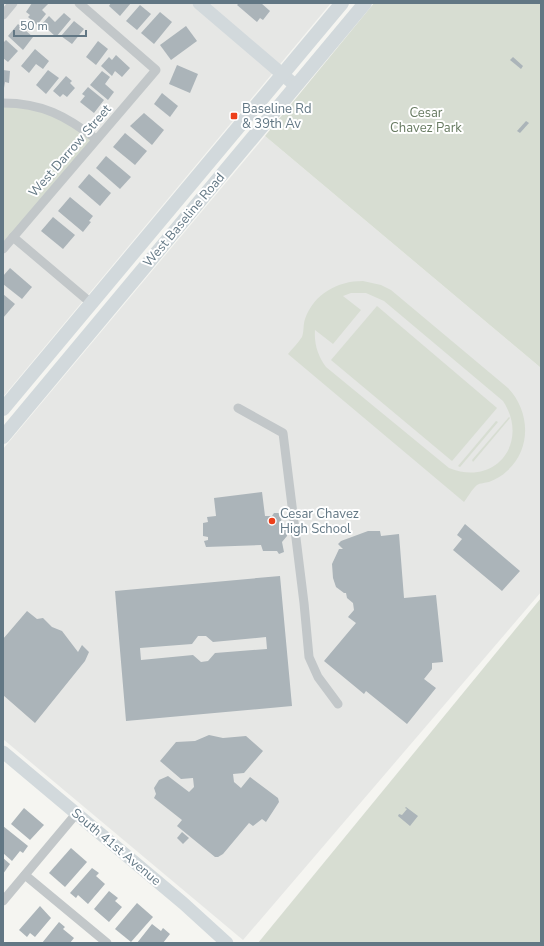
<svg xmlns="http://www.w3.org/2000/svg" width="544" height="946" font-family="'Nunito Sans',sans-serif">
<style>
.built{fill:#e6e7e5}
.green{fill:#d7ddd2;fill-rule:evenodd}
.building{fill:#abb4b9;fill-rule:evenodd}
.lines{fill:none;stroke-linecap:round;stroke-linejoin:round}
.street{stroke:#c2c7c9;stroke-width:9}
.secondary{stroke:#d2d9dc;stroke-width:13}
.primary{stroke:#d2d9dc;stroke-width:14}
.poi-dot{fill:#ed3f1a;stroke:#fff;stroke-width:1.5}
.labels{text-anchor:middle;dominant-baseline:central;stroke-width:4;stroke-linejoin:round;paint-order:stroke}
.poi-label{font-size:13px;fill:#627784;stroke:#fff;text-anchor:start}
.park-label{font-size:13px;fill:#687b62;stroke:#fff}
.street-label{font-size:13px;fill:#627784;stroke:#fff}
</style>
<rect width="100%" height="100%" fill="#f5f5f1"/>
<g class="built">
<polygon points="3,3 331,3 3,397"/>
<polygon points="265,136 541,368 541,592 243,940 3,739 3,449"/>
</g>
<g class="green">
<polygon points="374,3 541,3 541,368 265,136"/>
<polygon points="3,103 49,110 96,139 3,249"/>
<path d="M363 281 381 285 391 290 508 388C530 411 532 449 507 471 502 476 496 479 489 482 485 483 480 483 477 485 472 489 468 497 464 502L288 354C292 349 298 343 302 337 304 332 303 325 305 319 314 294 337 281 363 281ZM351 293H366L384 301 503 401C530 442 496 487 449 468L326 367C318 356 314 344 315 330L333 344 361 310 343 296Z"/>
<polygon points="377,306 497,408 452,461 331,360"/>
<polygon points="509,417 510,418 473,462 472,460"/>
<polygon points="496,421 498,422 460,467 458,466"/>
<polygon points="541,598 541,943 258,943"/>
</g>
<g class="building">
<polygon points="32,3 49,3 42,10 46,14 37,25 28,17 30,15 26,12"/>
<polygon points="111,3 131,3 120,16 109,6"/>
<polygon points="239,3 261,3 270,11 263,20 260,18 257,22 237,5"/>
<polygon points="140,5 151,14 137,30 126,21"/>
<polygon points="160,12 172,22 154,44 141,33"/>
<polygon points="64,13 71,19 56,37 42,24 49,16 55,22"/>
<polygon points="74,21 84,29 72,44 61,36"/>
<polygon points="18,24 33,37 23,50 8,36"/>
<polygon points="186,26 197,41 171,60 160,45"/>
<polygon points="6,40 18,51 8,62 3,58 3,43"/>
<polygon points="98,41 108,49 96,65 86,57"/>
<polygon points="35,49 49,61 43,69 36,64 29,73 21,66"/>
<polygon points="116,55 130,68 122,77 115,71 112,76 101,66 109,57 112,60"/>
<polygon points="513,57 523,66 521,69 510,60"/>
<polygon points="177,65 198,74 190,93 169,84"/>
<polygon points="3,70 10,71 9,83 5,82 4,88"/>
<polygon points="48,70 59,78 46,94 36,85"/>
<polygon points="102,71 110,77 105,84 114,92 108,100 90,85"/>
<polygon points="66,76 72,81 70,83 75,88 67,97 63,94 60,97 53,91"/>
<polygon points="88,87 104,100 94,113 80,102 85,96 82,94"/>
<polygon points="162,93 178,106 170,117 154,104"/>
<polygon points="144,113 164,130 152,145 130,126"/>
<polygon points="526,121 529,123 520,133 517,131"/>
<polygon points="125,133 147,151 135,165 113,147"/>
<polygon points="106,156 131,177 120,189 96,168"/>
<polygon points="89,174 111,193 100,206 78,187"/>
<polygon points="70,197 93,216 89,221 91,222 83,232 58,211"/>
<polygon points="53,217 75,235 63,249 41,231"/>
<polygon points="10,268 32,287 22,299 3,284 3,276"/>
<polygon points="3,294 15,304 3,318"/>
<polygon points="262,492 265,516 272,516 274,513 279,513 282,516 281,521 287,531 287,536 282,542 284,552 279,554 277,551 263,551 261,545 206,547 204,541 208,540 208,537 203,536 203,523 208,522 207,517 216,516 214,498"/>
<polygon points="465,524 520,571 502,591 453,550 462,539 457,535"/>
<polygon points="368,531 380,531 381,536 399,534 404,598 436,595 443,662 432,663 432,669 424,679 436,688 407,724 366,691 364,694 324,661 356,623 348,617 354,610 353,603 347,598 346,593 344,593 336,587 333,578 332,564 339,549 343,549 338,544 341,541"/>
<path d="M280 576 292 706 126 721 115 591ZM198 636H206L213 642 266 637 267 649 215 653 208 661 201 662 193 655 141 660 140 648 192 644Z"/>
<polygon points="27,611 37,619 43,618 52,627 62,631 78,652 82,645 89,652 85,661 35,723 3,695 3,639"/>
<polygon points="209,735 223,738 246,736 263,751 244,773 233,774 234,782 241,788 250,777 278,798 279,802 266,822 262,819 253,826 249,823 223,854 218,857 215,857 177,826 182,820 154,798 156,794 154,788 159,780 168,776 189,792 194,787 193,778 181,779 160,761 176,742 195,741"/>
<polygon points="406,807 418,816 410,826 398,816 399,814 402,815 407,809 405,808"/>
<polygon points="24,808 44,825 30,840 11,824"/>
<polygon points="3,826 28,846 23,853 20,851 12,861 3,853"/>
<polygon points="182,832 189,838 183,844 177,838"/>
<polygon points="71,848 87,862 65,887 49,873"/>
<polygon points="3,858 10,864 3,874"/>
<polygon points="92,868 99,873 96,876 105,884 88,904 78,895 76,898 70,893"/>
<polygon points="109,891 118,898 115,901 122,907 109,922 94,909"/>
<polygon points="137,903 153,917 131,942 115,929"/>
<polygon points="40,906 51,918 35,937 30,933 27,937 19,930"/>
<polygon points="59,922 65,927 63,929 74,938 70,943 42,943"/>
<polygon points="152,924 161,931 163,928 170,934 163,943 137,943"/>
</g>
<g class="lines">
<g class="street">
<polyline points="3,15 13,3"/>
<path d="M3 103C42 103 66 116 96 139"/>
<polyline points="13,237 91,303"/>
<polyline points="3,249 156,70 79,3"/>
<polyline points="238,408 283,433 304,603 309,657 318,677 338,704"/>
<polyline points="25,875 107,943"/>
<polyline points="3,901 76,814"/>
</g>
<g class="secondary">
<polyline points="199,3 296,86"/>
<polyline points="3,752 183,903 227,943"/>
</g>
<g class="primary">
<polyline points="3,409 342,3"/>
<polyline points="3,437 365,3"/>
</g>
</g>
<g class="poi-dot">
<rect x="230" y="112" width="8" height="8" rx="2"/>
<circle cx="272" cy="521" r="4"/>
</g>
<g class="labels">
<g class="poi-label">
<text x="242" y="109">Baseline Rd<tspan x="242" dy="15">&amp; 39th Av</tspan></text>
<text x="280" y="514">Cesar Chavez<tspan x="280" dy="15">High School</tspan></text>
</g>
<g class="park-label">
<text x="426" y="113">Cesar<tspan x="426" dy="15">Chavez Park</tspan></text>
</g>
<g class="street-label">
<text transform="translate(70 151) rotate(-49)">West Darrow Street</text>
<text transform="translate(184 220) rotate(-50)">West Baseline Road</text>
<text transform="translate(116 847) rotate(40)">South 41st Avenue</text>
</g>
</g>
<rect width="544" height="946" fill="none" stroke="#627784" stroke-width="8"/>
<path d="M14 30v6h72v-6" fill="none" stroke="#627784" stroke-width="2"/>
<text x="20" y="30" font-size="12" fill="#627784" stroke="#ffffff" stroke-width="3" paint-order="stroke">50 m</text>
</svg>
